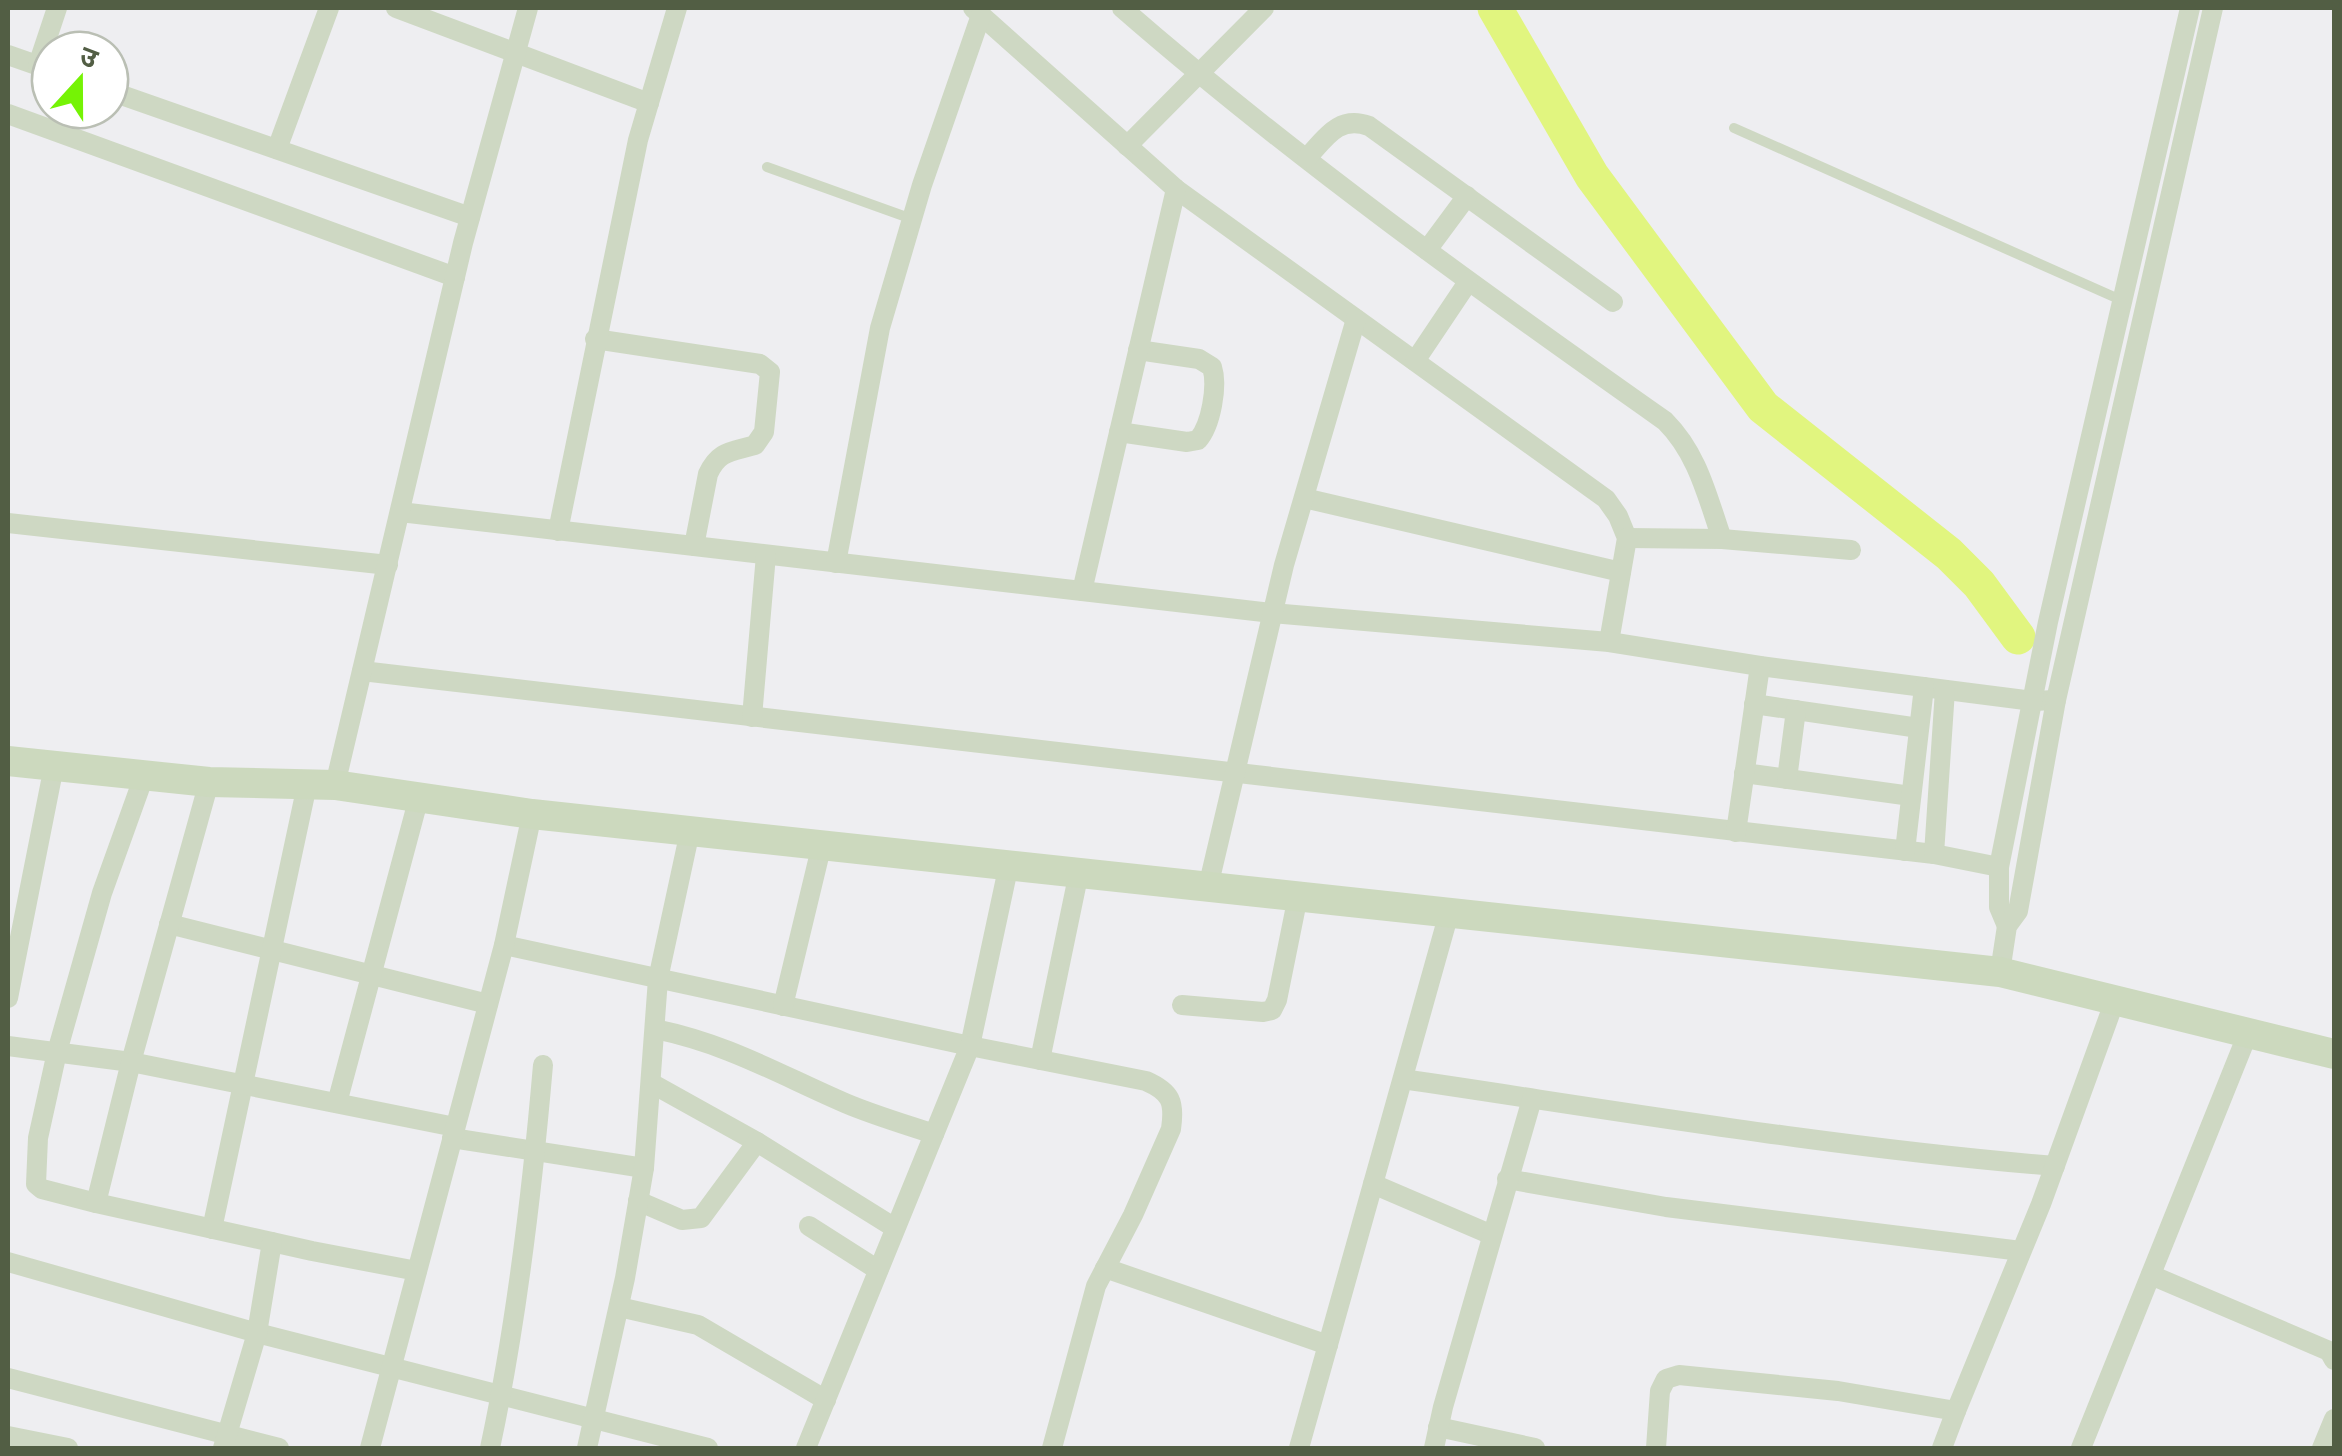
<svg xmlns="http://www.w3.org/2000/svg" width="2342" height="1456" font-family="'Open Sans','Noto Sans Devanagari',sans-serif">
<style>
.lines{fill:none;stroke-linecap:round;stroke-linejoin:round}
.river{stroke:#e1f57f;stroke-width:35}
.service{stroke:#ced8c3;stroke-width:10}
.minor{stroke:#ced8c3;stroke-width:20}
.secondary{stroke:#ccd9be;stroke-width:30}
</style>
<rect width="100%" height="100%" fill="#eeeef1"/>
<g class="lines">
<polyline class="river" points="1495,8 1592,176 1763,407 1949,554 1979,584 2018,637"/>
<g class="service">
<polyline points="1734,128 2121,300"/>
<polyline points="767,167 912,219"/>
</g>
<g class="minor">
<polyline points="396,8 649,103"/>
<polyline points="973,8 1176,189 1606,499 1618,516 1627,538 1609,642"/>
<path d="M1122 8C1293 157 1479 290 1665 421 1698 454 1707 496 1722 539"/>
<polyline points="8,55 48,69"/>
<polyline points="38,65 57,8"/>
<polyline points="110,91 470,217"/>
<polyline points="8,114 455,277"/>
<polyline points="1127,146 1264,8"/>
<polyline points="277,149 329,8"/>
<path d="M1307 158C1326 137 1339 115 1369 126L1613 302"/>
<polyline points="1427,250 1467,196"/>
<path d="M595 339 760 364 770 372 764 432 755 445C732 452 719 450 708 474L694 546"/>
<polyline points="1415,361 1468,282"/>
<path d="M1119 432 1187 442 1198 440C1211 425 1218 386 1212 367L1199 359 1138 350"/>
<polyline points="1304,498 1621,572"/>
<polyline points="400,512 1272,613 1609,642 1760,666 2033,701 2056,700"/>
<polyline points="8,523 388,565"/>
<polyline points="558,531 638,140 677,8"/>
<polyline points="1627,538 1722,539 1851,550"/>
<polyline points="836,563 880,328 922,185 981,15"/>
<polyline points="1082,591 1176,189"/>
<polyline points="362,671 1934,854 1999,867"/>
<polyline points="1754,704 1919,728"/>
<polyline points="752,717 766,555"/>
<polyline points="1744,773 1911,796"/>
<polyline points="1787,779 1796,710"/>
<polyline points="335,785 463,243 528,8"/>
<polyline points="1736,832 1760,666"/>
<polyline points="1905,851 1924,687"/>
<polyline points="1934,854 1945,690"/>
<polyline points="1208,887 1284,565 1356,319"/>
<polyline points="169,924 488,1004"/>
<polyline points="2007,926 1999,907 1999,867 2048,622 2190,8"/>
<polyline points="504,945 970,1046 1009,864"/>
<polyline points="2000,972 2007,926 2018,911 2056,700 2213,8"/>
<polyline points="8,998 54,766"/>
<polyline points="1182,1005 1263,1012 1272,1010 1277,1000 1298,896"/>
<polyline points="783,1006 822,844"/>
<path d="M655 1029C728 1044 778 1074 845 1103 873 1115 904 1124 934 1134"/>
<polyline points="8,1046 131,1062 209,782"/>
<polyline points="1040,1060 1079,872"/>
<path d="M1403 1079C1620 1111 1836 1148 2055 1166"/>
<polyline points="651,1083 757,1142 895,1228"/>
<polyline points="337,1103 419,797"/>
<polyline points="452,1138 644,1168"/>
<polyline points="1507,1179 1666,1207 2021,1251"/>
<polyline points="1373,1184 1492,1235"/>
<polyline points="638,1201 682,1220 701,1218 757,1142"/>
<polyline points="96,1203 42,1189 36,1184 38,1138 57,1052 102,893 144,776"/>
<polyline points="809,1226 878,1270"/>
<polyline points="212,1229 307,785"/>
<polyline points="8,1262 257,1333 708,1448"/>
<polyline points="1105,1268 1328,1345"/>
<polyline points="417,1271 312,1251 96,1203 131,1062 455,1127"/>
<polyline points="2151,1275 2329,1351 2334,1360"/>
<polyline points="619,1307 698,1325 826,1400"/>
<polyline points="8,1378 279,1448"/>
<polyline points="1438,1427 1535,1448"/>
<polyline points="8,1436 68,1448"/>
<polyline points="223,1448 257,1333 272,1242"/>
<polyline points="370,1448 504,945 532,814"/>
<path d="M490 1448C517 1322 532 1193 543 1065"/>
<polyline points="587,1448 625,1278 644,1168 658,979 690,831"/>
<path d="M806 1448 970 1046 1146 1081C1171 1092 1175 1102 1171 1129L1133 1215 1096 1286 1052 1448"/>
<polyline points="1299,1448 1449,913"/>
<polyline points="1434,1448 1443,1407 1532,1099"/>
<polyline points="1656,1448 1660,1391 1666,1379 1679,1375 1838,1391 1956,1411 2041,1204 2115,1000"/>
<polyline points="1942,1448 1956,1411"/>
<polyline points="2081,1448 2248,1033"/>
<polyline points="2322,1448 2334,1419"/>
</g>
<polyline class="secondary" points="8,761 209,782 335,785 532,814 2000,972 2334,1054"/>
</g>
<rect width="2342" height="1456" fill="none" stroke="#525e44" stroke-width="20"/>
<g transform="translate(80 80) rotate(21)"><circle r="48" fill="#ffffff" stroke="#babfb4" stroke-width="2.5"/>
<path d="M0-8L18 38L0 25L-18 38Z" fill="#75f305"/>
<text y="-15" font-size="28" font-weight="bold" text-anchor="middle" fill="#525e44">उ</text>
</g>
</svg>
